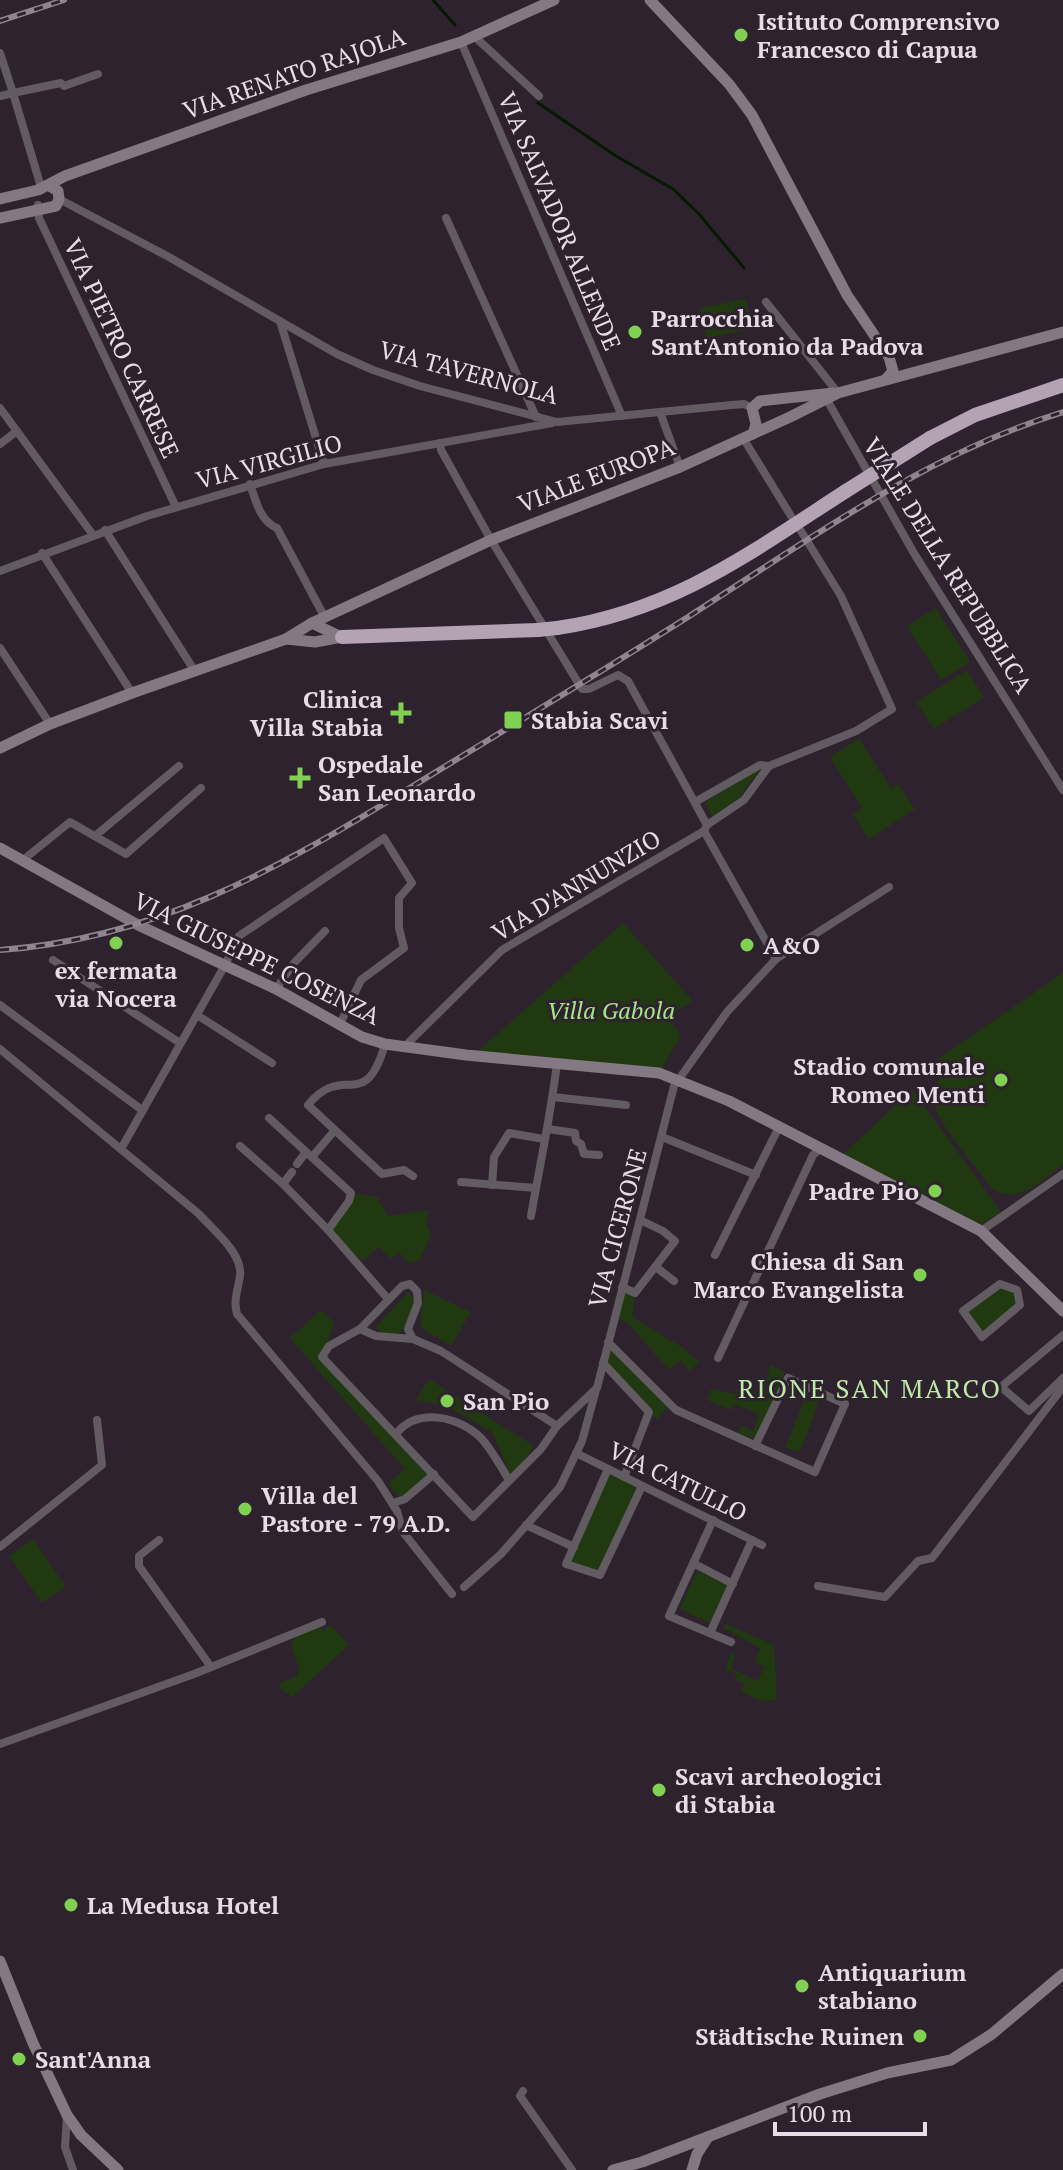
<svg xmlns="http://www.w3.org/2000/svg" width="1063" height="2170" font-family="'PT Serif',serif">
<style>
.green{fill:#203911}
.lines{fill:none;stroke-linecap:round;stroke-linejoin:round}
.stream{stroke:#051900;stroke-width:3}
.street{stroke:#625b62;stroke-width:8}
.secondary{stroke:#837883;stroke-width:11}
.highway{stroke:#b4a3b3;stroke-width:14}
.rail-casing{stroke:#8f848f;stroke-width:6}
.rail{stroke:#2f222f;stroke-width:3;stroke-dasharray:9;stroke-linecap:butt}
.highway-bridge{stroke:#b4a3b3;stroke-width:14}
.poi-dot{fill:#80d051;stroke:#2f222f;stroke-width:3}
.labels{text-anchor:middle;dominant-baseline:central;stroke-width:6;stroke-linejoin:round;paint-order:stroke}
.poi-label{font-size:24px;font-weight:bold;fill:#e6dde5;stroke:#2f222f;text-anchor:start}
.street-label{font-size:24px;fill:#e6dde5;stroke:#2f222f}
.park-label{font-size:24px;font-style:italic;fill:#a5e385;stroke:#2f222f}
.neighbourhood-label{font-size:26px;letter-spacing:2px;fill:#bdeaa7;stroke:#2f222f}
</style>
<rect width="100%" height="100%" fill="#2f222f"/>
<g class="green">
<polygon points="746,299 752,329 706,338 699,308"/>
<polygon points="936,608 970,662 941,680 907,626"/>
<polygon points="967,670 984,697 934,729 916,702"/>
<polygon points="859,738 891,789 898,784 915,809 869,839 853,815 862,808 830,757"/>
<polygon points="760,769 763,773 751,780 737,801 712,816 705,802"/>
<polygon points="623,923 693,1001 668,1016 681,1037 659,1073 477,1052"/>
<path d="M1063 973V1165C1040 1181 1020 1205 992 1189 977 1168 940 1127 934 1104 930 1092 936 1084 942 1075L933 1062Z"/>
<polygon points="912,1089 1001,1212 976,1228 842,1156"/>
<polygon points="351,1193 377,1197 388,1216 429,1210 426,1223 431,1235 420,1260 409,1263 399,1252 390,1259 379,1247 363,1261 358,1256 356,1258 328,1230"/>
<polygon points="1000,1284 1017,1290 1020,1305 986,1334 963,1311"/>
<polygon points="424,1290 471,1312 451,1346 420,1327"/>
<polygon points="408,1292 417,1301 405,1328 399,1334 381,1333 376,1327"/>
<polygon points="624,1292 635,1298 632,1317 683,1348 699,1362 690,1371 681,1360 669,1370 627,1322 617,1318"/>
<polygon points="321,1310 334,1323 323,1357 432,1471 401,1500 388,1484 405,1469 290,1338"/>
<polygon points="609,1343 670,1404 657,1419 604,1363"/>
<polygon points="770,1365 785,1372 756,1439 738,1433 741,1425 753,1431 759,1414 734,1404 731,1410 707,1400 711,1389 736,1394 738,1389 764,1392"/>
<polygon points="429,1379 534,1446 512,1478 492,1432 447,1406 416,1400"/>
<polygon points="805,1398 819,1402 800,1452 785,1448"/>
<polygon points="610,1473 639,1488 601,1573 570,1565"/>
<polygon points="33,1539 66,1587 42,1603 9,1556"/>
<polygon points="697,1571 727,1585 710,1623 680,1609"/>
<polygon points="330,1624 349,1645 292,1697 280,1688 279,1683 297,1676 299,1668 291,1646 295,1636 318,1627 324,1630"/>
<polygon points="726,1624 774,1645 777,1700 761,1701 741,1692 744,1683 735,1680 737,1674 725,1670 731,1653 735,1655 731,1669 758,1681 764,1667 755,1662 760,1648 723,1628"/>
</g>
<g class="lines">
<g class="stream">
<polyline points="433,0 455,25"/>
<polyline points="538,103 616,156 673,189 699,214 744,268"/>
</g>
<g class="street">
<polyline points="474,36 539,96"/>
<polyline points="461,42 622,416"/>
<polyline points="0,53 13,93 61,83 64,86 98,74"/>
<polyline points="0,96 13,93 41,187"/>
<polyline points="59,199 169,257 337,354 373,370 420,386 557,422 732,405 744,404 752,408"/>
<polyline points="38,205 39,218 176,507"/>
<polyline points="446,218 536,417"/>
<polyline points="766,302 838,393"/>
<polyline points="280,321 324,464"/>
<polyline points="827,400 915,555 1063,790"/>
<polyline points="0,408 93,535"/>
<polyline points="660,412 680,467"/>
<polyline points="743,438 791,516"/>
<polyline points="440,443 441,450 491,540 582,689 589,689 618,675 628,681 707,825"/>
<polyline points="0,444 17,431"/>
<path d="M250 484C256 501 260 521 277 528L324 616"/>
<polyline points="105,530 194,670"/>
<polyline points="42,553 132,693"/>
<polyline points="0,571 147,516 324,464 552,423"/>
<polyline points="0,648 50,724"/>
<polyline points="695,802 760,765 769,766"/>
<polyline points="707,825 744,800 769,766 856,731 892,709 841,596 801,531"/>
<polyline points="706,827 704,831 776,959"/>
<polyline points="95,836 179,766"/>
<polyline points="23,860 70,822 126,854 201,788"/>
<polyline points="53,960 180,1043"/>
<polyline points="276,989 294,963 325,931"/>
<polyline points="0,1005 142,1110"/>
<polyline points="197,1015 272,1063"/>
<path d="M385 1044C365 1115 343 1061 308 1105L382 1174 404 1170 413 1176"/>
<polyline points="404,1047 502,950 704,831"/>
<path d="M0 1049 199 1214C213 1230 243 1253 240 1276 238 1290 233 1300 237 1314L378 1481 397 1511 403 1532 452 1594"/>
<polyline points="553,1097 626,1105"/>
<polyline points="548,1129 575,1133 576,1141 581,1144 584,1154 599,1155"/>
<polyline points="662,1137 756,1175"/>
<polyline points="240,1146 283,1184 328,1230 349,1201 351,1193 269,1118"/>
<polyline points="121,1149 225,965 239,936 384,838 412,883 399,898 399,928 404,948 361,980 339,1026"/>
<polyline points="312,1157 335,1130"/>
<polyline points="297,1164 306,1152"/>
<polyline points="461,1182 536,1188"/>
<polyline points="283,1184 292,1172"/>
<polyline points="492,1185 494,1157 509,1133 544,1139"/>
<path d="M531 1216C540 1164 551 1114 557 1063"/>
<polyline points="328,1230 388,1299"/>
<polyline points="981,1231 1063,1174"/>
<polyline points="715,1255 779,1127"/>
<polyline points="656,1267 674,1281"/>
<polygon points="1000,1284 1017,1290 1020,1305 982,1337 963,1311"/>
<polyline points="622,1287 635,1293 675,1241 663,1231 640,1220"/>
<polyline points="360,1329 402,1286 410,1284 417,1291 418,1303 408,1329 413,1339"/>
<polyline points="1063,1335 1001,1387 1029,1411 1063,1378"/>
<polyline points="608,1342 676,1410 815,1472 845,1404 788,1378 755,1446"/>
<polyline points="718,1358 813,1155 820,1149"/>
<polyline points="603,1363 649,1412 624,1477"/>
<polyline points="557,1426 441,1351 413,1339 376,1336 360,1329 329,1346 322,1357 473,1517 541,1449 557,1426 597,1388 674,1086 727,1012 776,959 889,887"/>
<path d="M396 1434C417 1407 459 1416 481 1438 492 1450 501 1467 509 1480"/>
<polyline points="576,1453 762,1545"/>
<polyline points="608,1469 566,1564 600,1575 642,1486"/>
<polyline points="393,1503 405,1499 434,1474"/>
<polyline points="713,1520 669,1616 731,1642"/>
<polyline points="526,1525 574,1547"/>
<polyline points="159,1540 139,1556 139,1566 211,1667"/>
<polyline points="0,1547 102,1465 97,1420"/>
<polyline points="693,1563 733,1584"/>
<polyline points="818,1586 885,1597 918,1561 932,1558 1063,1387"/>
<polyline points="464,1587 501,1554 560,1487 582,1441 596,1390"/>
<polyline points="710,1633 752,1540"/>
<polyline points="0,1744 194,1674 322,1622"/>
<polyline points="523,2091 520,2096 572,2170"/>
<polyline points="67,2115 65,2147 73,2170"/>
</g>
<g class="secondary">
<polyline points="650,0 729,84 752,115 847,295 889,357 893,371 886,379"/>
<polyline points="0,199 38,190 65,176 306,90 461,42 554,0"/>
<polyline points="0,218 56,206 59,199 58,191 48,185"/>
<polyline points="753,434 756,424 752,408 760,401 833,393"/>
<polyline points="312,623 491,540 680,467 790,417 838,393 1063,332"/>
<polyline points="286,639 312,623 339,636"/>
<polyline points="0,748 50,724 132,693 286,639 315,642 342,637"/>
<polyline points="0,848 138,925 276,989 362,1037 385,1044 466,1055 659,1073 729,1101 981,1231 1063,1311"/>
<polyline points="0,1961 33,2043 67,2115 81,2135 118,2170"/>
<polyline points="613,2170 642,2162 820,2094 887,2073 951,2060 992,2034 1063,1974"/>
<polyline points="692,2170 697,2154 708,2137"/>
</g>
<g class="highway">
<polyline points="930,438 975,415 1063,385"/>
<path d="M557 628C673 611 750 553 846 491"/>
<polyline points="342,637 538,630"/>
</g>
<defs>
<g id="rail">
<polyline points="0,21 64,0"/>
<path d="M0 950C153 939 272 872 400 794 496 735 593 677 688 617 807 541 926 454 1063 412"/>
</g>
</defs>
<use href="#rail" class="rail-casing"/>
<use href="#rail" class="rail"/>
<g class="highway-bridge">
<polyline points="846,491 930,438"/>
<polyline points="538,630 557,628"/>
</g>
</g>
<g class="poi-dot">
<circle cx="741" cy="35" r="8"/>
<circle cx="635" cy="332" r="8"/>
<path d="M397 701h8v8h8v8h-8v8h-8v-8h-8v-8h8z"/>
<rect x="503" y="710" width="20" height="20" rx="4"/>
<path d="M296 766h8v8h8v8h-8v8h-8v-8h-8v-8h8z"/>
<circle cx="116" cy="943" r="8"/>
<circle cx="747" cy="945" r="8"/>
<circle cx="1001" cy="1080" r="8"/>
<circle cx="935" cy="1191" r="8"/>
<circle cx="920" cy="1275" r="8"/>
<circle cx="447" cy="1401" r="8"/>
<circle cx="245" cy="1509" r="8"/>
<circle cx="659" cy="1790" r="8"/>
<circle cx="71" cy="1905" r="8"/>
<circle cx="802" cy="1986" r="8"/>
<circle cx="920" cy="2036" r="8"/>
<circle cx="19" cy="2059" r="8"/>
</g>
<g class="labels">
<g class="poi-label">
<text x="757" y="21">Istituto Comprensivo<tspan x="757" dy="28">Francesco di Capua</tspan></text>
<text x="651" y="318">Parrocchia<tspan x="651" dy="28">Sant'Antonio da Padova</tspan></text>
<text x="383" y="699" text-anchor="end">Clinica<tspan x="383" dy="28">Villa Stabia</tspan></text>
<text x="531" y="720">Stabia Scavi</text>
<text x="318" y="764">Ospedale<tspan x="318" dy="28">San Leonardo</tspan></text>
<text x="763" y="945">A&amp;O</text>
<text x="116" y="970" text-anchor="middle">ex fermata<tspan x="116" dy="28">via Nocera</tspan></text>
<text x="985" y="1066" text-anchor="end">Stadio comunale<tspan x="985" dy="28">Romeo Menti</tspan></text>
<text x="919" y="1191" text-anchor="end">Padre Pio</text>
<text x="904" y="1261" text-anchor="end">Chiesa di San<tspan x="904" dy="28">Marco Evangelista</tspan></text>
<text x="463" y="1401">San Pio</text>
<text x="261" y="1495">Villa del<tspan x="261" dy="28">Pastore - 79 A.D.</tspan></text>
<text x="675" y="1776">Scavi archeologici<tspan x="675" dy="28">di Stabia</tspan></text>
<text x="87" y="1905">La Medusa Hotel</text>
<text x="818" y="1972">Antiquarium<tspan x="818" dy="28">stabiano</tspan></text>
<text x="904" y="2036" text-anchor="end">Städtische Ruinen</text>
<text x="35" y="2059">Sant'Anna</text>
</g>
<g class="street-label">
<text transform="translate(294 73) rotate(-19)">VIA RENATO RAJOLA</text>
<text transform="translate(560 221) rotate(67)">VIA SALVADOR ALLENDE</text>
<text transform="translate(122 348) rotate(65)">VIA PIETRO CARRESE</text>
<text transform="translate(469 372) rotate(15)">VIA TAVERNOLA</text>
<text transform="translate(269 461) rotate(-15)">VIA VIRGILIO</text>
<text transform="translate(596 475) rotate(-21)">VIALE EUROPA</text>
<text transform="translate(948 565) rotate(58)">VIALE DELLA REPUBBLICA</text>
<text transform="translate(576 885) rotate(-31)">VIA D'ANNUNZIO</text>
<text transform="translate(257 958) rotate(26)">VIA GIUSEPPE COSENZA</text>
<text transform="translate(617 1228) rotate(-75)">VIA CICERONE</text>
<text transform="translate(678 1481) rotate(26)">VIA CATULLO</text>
</g>
<g class="park-label">
<text x="611" y="1010">Villa Gabola</text>
</g>
<g class="neighbourhood-label">
<text x="870" y="1388">RIONE SAN MARCO</text>
</g>
</g>
<path d="M775 2122v12h150v-12" fill="none" stroke="#e6dde5" stroke-width="4"/>
<text x="787" y="2122" font-size="24" fill="#e6dde5" stroke="#2f222f" stroke-width="6" paint-order="stroke">100 m</text>
</svg>
